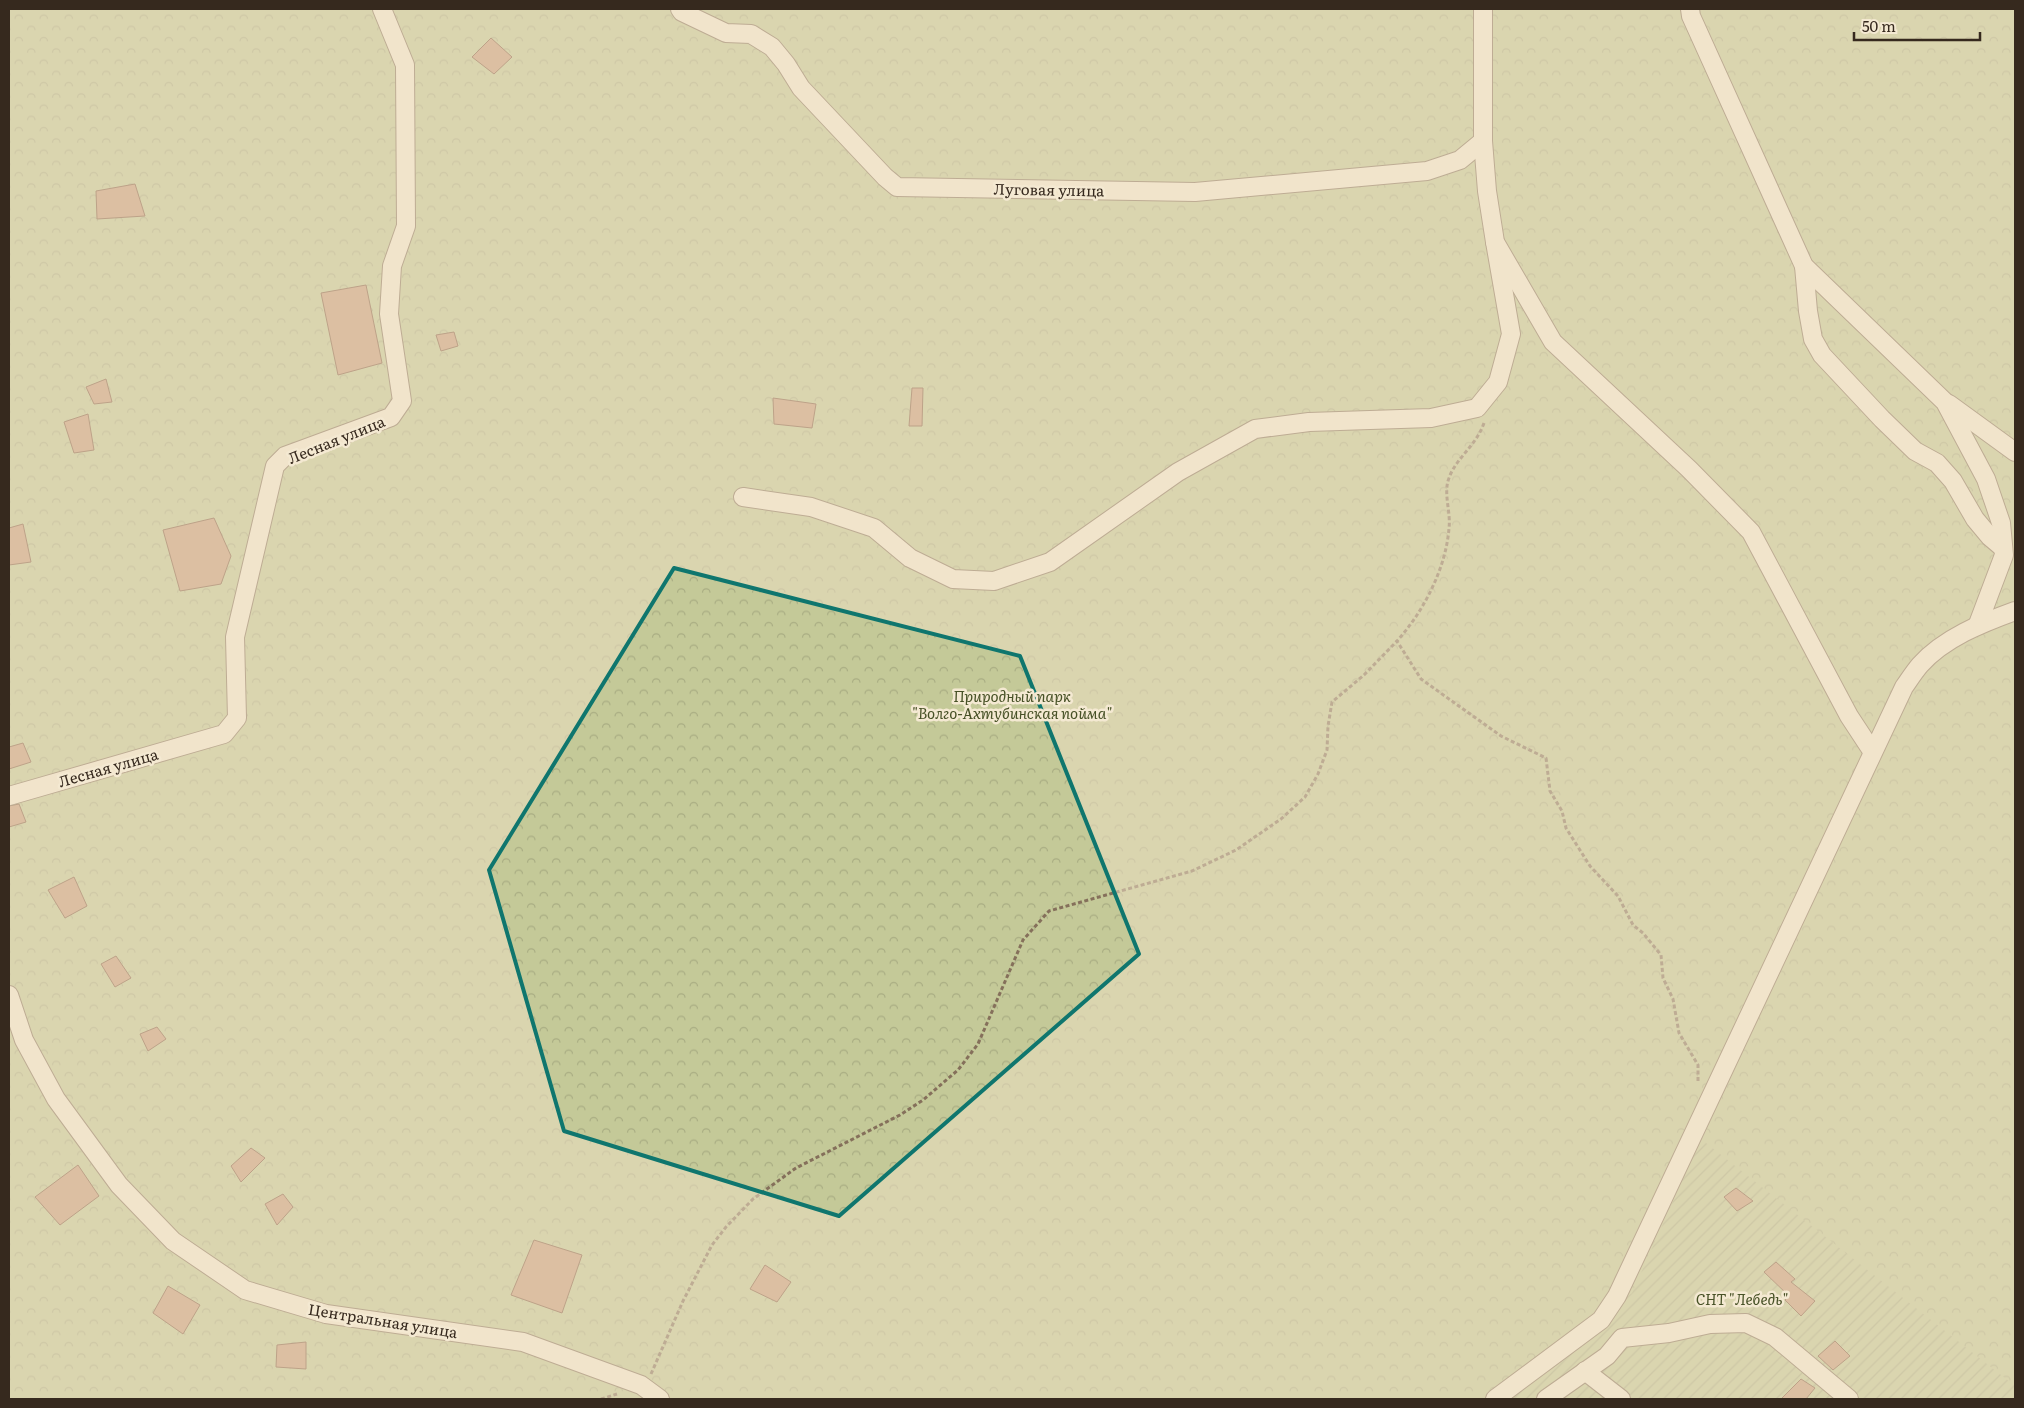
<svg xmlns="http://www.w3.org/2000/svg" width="2024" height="1408" font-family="Literata,serif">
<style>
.park{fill:url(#park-crowns)}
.garden{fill:url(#garden-furrows)}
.building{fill:#c8997b;stroke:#835a42}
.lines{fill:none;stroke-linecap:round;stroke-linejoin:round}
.minor-casing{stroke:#85705b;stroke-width:20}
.path{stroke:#85705b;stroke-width:3;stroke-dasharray:4 2.5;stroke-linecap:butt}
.minor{stroke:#f7ecd6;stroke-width:18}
.marked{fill:none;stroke:#0f766e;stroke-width:4;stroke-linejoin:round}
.labels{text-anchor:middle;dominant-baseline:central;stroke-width:5;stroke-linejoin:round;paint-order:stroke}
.street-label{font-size:15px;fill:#36291e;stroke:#f4e9d2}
.park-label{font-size:15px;font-style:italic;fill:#475126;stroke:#f4e9d2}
</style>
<defs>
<pattern id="park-crowns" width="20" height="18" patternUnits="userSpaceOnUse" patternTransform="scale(1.25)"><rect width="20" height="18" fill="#c4c998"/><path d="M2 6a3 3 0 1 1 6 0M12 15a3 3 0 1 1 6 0" fill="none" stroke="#a9ad83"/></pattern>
<pattern id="garden-furrows" width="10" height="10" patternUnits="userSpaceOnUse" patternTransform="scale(1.25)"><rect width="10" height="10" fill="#c4c998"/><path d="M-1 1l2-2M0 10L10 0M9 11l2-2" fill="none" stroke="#a9ad83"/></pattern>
</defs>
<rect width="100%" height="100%" fill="#ecdfc3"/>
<rect class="park" x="9" y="9" width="2006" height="1390"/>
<polygon class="garden" points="1701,1139 2015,1386 2015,1399 1498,1399 1632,1293"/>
<g class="building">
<polygon points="491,38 512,57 494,74 472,57"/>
<polygon points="135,184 145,216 97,219 96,191"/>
<polygon points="366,285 382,363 338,375 321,293"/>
<polygon points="454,332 458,346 441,351 436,335"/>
<polygon points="106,379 112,402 94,404 86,387"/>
<polygon points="912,388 923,388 922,426 909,426"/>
<polygon points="773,398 816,404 812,428 774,424"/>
<polygon points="88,414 94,450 74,453 64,422"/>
<polygon points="214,518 231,556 221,584 180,591 163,530"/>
<polygon points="23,524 31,562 9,565 9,528"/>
<polygon points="23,743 31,762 9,769 9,747"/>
<polygon points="19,804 26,822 9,827 9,806"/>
<polygon points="74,877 87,906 65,918 48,890"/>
<polygon points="116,956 131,978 115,987 101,964"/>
<polygon points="157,1027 166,1039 148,1051 140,1034"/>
<polygon points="251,1148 265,1158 241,1182 231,1166"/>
<polygon points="78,1165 99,1196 60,1225 35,1197"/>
<polygon points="1736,1188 1753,1201 1737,1211 1724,1197"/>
<polygon points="283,1194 293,1207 277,1225 265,1204"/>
<polygon points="534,1240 582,1255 562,1313 511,1295"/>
<polygon points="1776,1262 1795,1279 1791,1282 1815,1301 1801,1316 1785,1300 1789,1296 1764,1272"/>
<polygon points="765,1265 791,1282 777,1302 750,1289"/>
<polygon points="168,1286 200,1305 183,1334 153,1313"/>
<polygon points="1835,1341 1850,1356 1833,1370 1818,1356"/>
<polygon points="306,1342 306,1369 276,1367 277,1345"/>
<polygon points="1801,1379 1815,1388 1806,1399 1781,1399"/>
</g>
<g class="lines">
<defs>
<g id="minor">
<polyline points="680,9 682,12 726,33 751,34 772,47 786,64 801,88 885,177 897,187 1195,192 1427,171 1460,160 1483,141"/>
<polyline points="1483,9 1483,141 1487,191 1495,242 1553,342 1689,469 1751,532 1849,716 1872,751"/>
<polyline points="1690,9 1691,16 1804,266 1945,402 1986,479 2001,523 2004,555 1978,624"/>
<polyline points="1804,266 1808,311 1813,339 1822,355 1882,419 1915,451 1937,463 1953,481 1975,519 1990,537 2003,548"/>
<polyline points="1949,404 2015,452"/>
<polyline points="743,497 811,507 874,528 910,558 953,579 994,581 1050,562 1178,472 1255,429 1309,422 1431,418 1477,408 1498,382 1511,334 1495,242"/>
<polyline points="9,796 224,734 237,718 235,637 275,466 285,456 391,417 402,401 389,314 392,266 406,226 405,65 382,9"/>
<polyline points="9,995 24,1040 56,1099 119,1185 173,1241 245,1290 326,1314 523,1342 641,1385 660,1399"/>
<polyline points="1585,1371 1621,1399"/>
<path d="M1495 1399 1601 1320 1617 1296 1904 687C1909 680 1914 672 1920 665 1944 638 1982 623 2015 611"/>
<polyline points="1546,1399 1607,1356 1622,1338 1669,1333 1710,1324 1746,1323 1775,1337 1849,1399"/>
</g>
</defs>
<use href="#minor" class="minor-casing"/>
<g class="path">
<path d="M1484 423C1476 446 1456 458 1449 478 1443 493 1451 512 1449 528 1446 568 1424 611 1397 641L1421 679 1501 736 1546 758 1550 791 1562 811 1566 828 1590 866 1618 896 1633 925 1643 933 1661 955 1663 978 1673 999 1679 1033 1698 1065V1083"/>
<polyline points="651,1374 683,1301 712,1245 726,1227 753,1199 796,1168 900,1115 923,1100 958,1070 978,1044 1023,940 1049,911 1192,871 1236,850 1281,819 1305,797 1318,774 1327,750 1328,726 1332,702 1364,675 1397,641"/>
<polyline points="601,1399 617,1394"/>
</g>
<use href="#minor" class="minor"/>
</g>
<path d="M0 0H2024V1408H0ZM674 568 1020 656 1139 954 839 1216 564 1131 489 870Z" fill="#ecdfc3" fill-opacity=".55" fill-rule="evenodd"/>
<path class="marked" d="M674 568 1020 656 1139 954 839 1216 564 1131 489 870Z"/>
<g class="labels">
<g class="street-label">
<text transform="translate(1049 189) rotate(1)">Луговая улица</text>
<text transform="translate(336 439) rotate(-22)">Лесная улица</text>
<text transform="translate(108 767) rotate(-16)">Лесная улица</text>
<text transform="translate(383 1320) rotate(9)">Центральная улица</text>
</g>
<g class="park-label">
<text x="1012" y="695">Природный парк<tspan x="1012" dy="17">"Волго-Ахтубинская пойма"</tspan></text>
<text x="1742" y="1298">СНТ "Лебедь"</text>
</g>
</g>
<rect width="2024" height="1408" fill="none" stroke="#36291e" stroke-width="20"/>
<path d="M1854 32v8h126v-8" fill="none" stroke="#36291e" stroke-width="2.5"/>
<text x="1862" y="32" font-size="15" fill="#36291e" stroke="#f4e9d2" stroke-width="4" paint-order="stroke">50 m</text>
</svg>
